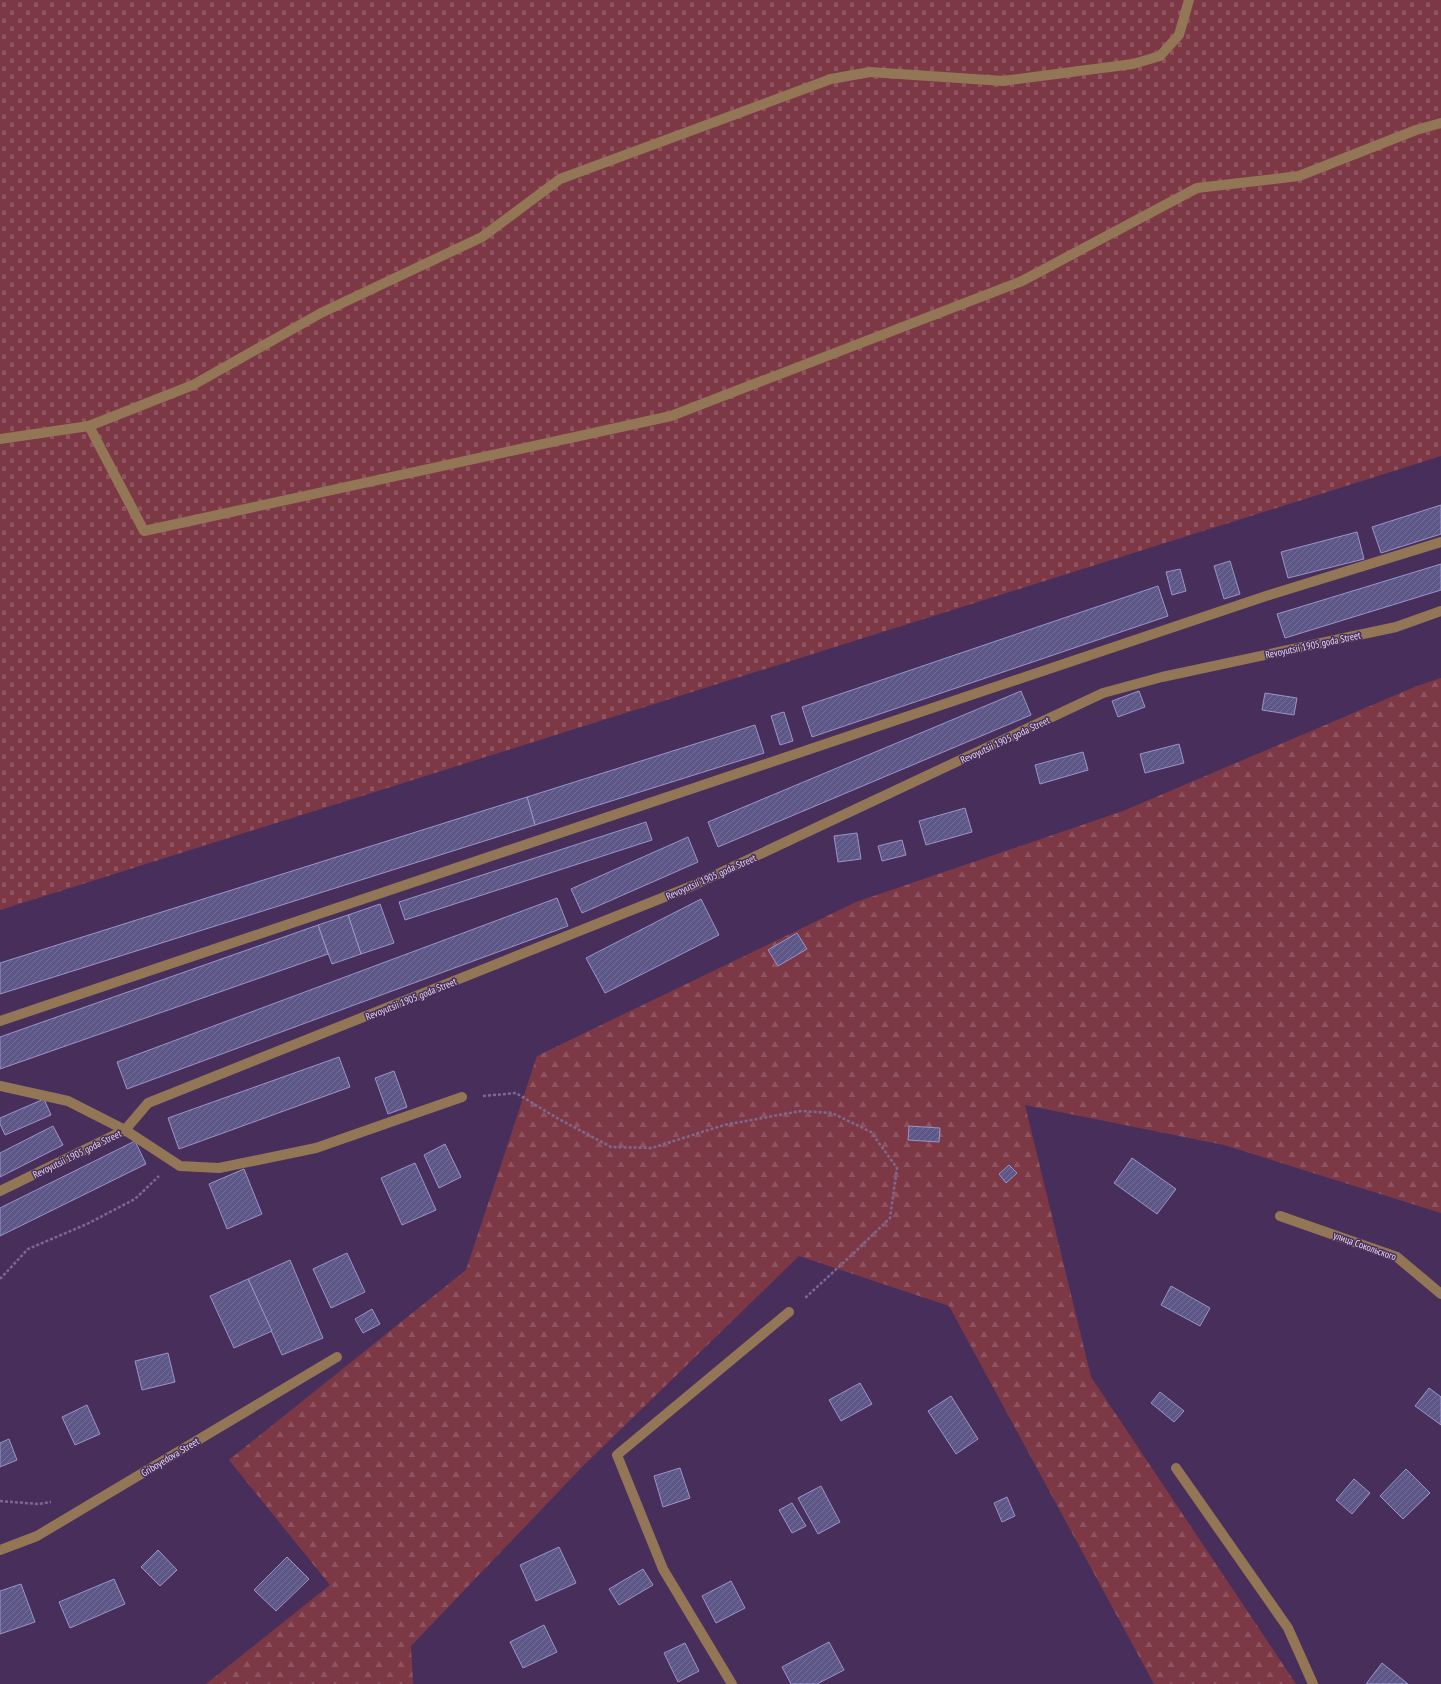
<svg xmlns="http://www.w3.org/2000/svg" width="1441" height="1684" font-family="'PT Sans Narrow',sans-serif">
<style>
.forest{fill:url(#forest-firs)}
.cemetery{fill:url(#cemetery-stones)}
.building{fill:url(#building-hatch);stroke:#9a94ca}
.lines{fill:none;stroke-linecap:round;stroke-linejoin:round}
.path{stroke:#7e688f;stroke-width:2.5;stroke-dasharray:3 2;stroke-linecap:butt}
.minor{stroke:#937655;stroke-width:10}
.labels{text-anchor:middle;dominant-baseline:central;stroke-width:3;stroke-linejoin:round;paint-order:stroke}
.street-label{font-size:10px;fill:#e4d6f1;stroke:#482f5b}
</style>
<defs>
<pattern id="forest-firs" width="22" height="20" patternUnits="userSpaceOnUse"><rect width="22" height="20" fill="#7d3846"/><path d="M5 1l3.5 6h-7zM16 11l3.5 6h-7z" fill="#8f5461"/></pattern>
<pattern id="cemetery-stones" width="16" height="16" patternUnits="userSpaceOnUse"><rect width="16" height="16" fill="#7d3846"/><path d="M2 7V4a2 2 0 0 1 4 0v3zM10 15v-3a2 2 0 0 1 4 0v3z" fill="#8f5461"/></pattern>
<pattern id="building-hatch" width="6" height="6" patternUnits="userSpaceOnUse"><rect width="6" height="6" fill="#5d5788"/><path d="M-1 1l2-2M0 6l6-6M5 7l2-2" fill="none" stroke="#746e99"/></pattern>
</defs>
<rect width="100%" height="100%" fill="#482f5b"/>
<polygon class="forest" points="1441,678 1441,1213 1224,1145 1025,1105 1091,1377 1296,1684 1154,1684 949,1306 799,1256 582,1467 411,1646 413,1684 206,1684 330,1585 229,1460 466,1270 537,1056 856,902 1123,811 1417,686"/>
<polygon class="cemetery" points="0,0 1441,0 1441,456 0,910"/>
<g class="building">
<polygon points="1441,505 1441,534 1381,553 1372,527"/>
<polygon points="1357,532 1364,559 1288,578 1281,552"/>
<polygon points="1230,561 1240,594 1224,599 1214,566"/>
<polygon points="1441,564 1441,590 1285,638 1277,614"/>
<polygon points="1180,569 1186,591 1172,595 1166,572"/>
<polygon points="1158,586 1168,616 812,737 802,707"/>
<polygon points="1021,691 1031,715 718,847 708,822"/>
<polygon points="1139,691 1145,707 1118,717 1112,701"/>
<polygon points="1265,693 1297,698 1294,715 1262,710"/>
<polygon points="784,712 793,741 780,745 771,716"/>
<polygon points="755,725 764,753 535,825 527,797"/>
<polygon points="1179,744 1184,763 1145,773 1140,754"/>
<polygon points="1083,752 1088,770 1040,784 1035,765"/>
<polygon points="527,797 535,825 0,994 0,963"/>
<polygon points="965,808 972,832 926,845 919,821"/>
<polygon points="646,822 652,840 405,920 399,902"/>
<polygon points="857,833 861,859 838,862 834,836"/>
<polygon points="688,837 698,862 582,913 571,889"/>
<polygon points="902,840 906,855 882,861 878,846"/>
<polygon points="557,898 568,926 127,1089 117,1062"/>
<polygon points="701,899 719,935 605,993 586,958"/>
<polygon points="380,904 394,943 361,954 348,915"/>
<polygon points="348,915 361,954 332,964 318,925"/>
<polygon points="318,925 328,954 0,1069 0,1037"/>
<polygon points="797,933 807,949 778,966 768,950"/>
<polygon points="339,1057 350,1087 179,1149 168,1118"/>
<polygon points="394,1071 407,1107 388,1114 375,1078"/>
<polygon points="44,1099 51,1115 5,1135 0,1124 0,1118"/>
<polygon points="53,1126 63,1145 0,1177 0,1153"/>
<polygon points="909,1126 940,1128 939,1142 908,1140"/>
<polygon points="135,1141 146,1164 0,1236 0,1208"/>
<polygon points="445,1144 461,1177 439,1188 424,1155"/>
<polygon points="1132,1158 1176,1189 1157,1214 1114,1183"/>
<polygon points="415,1163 436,1210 402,1225 381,1178"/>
<polygon points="1009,1165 1017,1173 1006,1183 999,1174"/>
<polygon points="244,1169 262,1214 227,1229 209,1184"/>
<polygon points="347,1253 365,1292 331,1308 313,1269"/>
<polygon points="290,1260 323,1338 282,1355 248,1279"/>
<polygon points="248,1279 272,1331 234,1348 210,1296"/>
<polygon points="1171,1286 1210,1308 1200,1326 1161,1305"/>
<polygon points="372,1309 380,1324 363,1333 355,1319"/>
<polygon points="168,1353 175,1382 142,1390 135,1361"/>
<polygon points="860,1383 872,1404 841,1421 829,1400"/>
<polygon points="1429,1388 1441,1397 1441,1425 1415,1406"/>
<polygon points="1160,1392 1184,1411 1174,1422 1151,1403"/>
<polygon points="951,1396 978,1439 956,1454 928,1411"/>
<polygon points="87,1405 100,1434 75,1445 62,1417"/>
<polygon points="9,1439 17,1460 0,1467 0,1443"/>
<polygon points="680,1468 690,1498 663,1507 654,1476"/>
<polygon points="1406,1469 1430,1493 1403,1519 1380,1496"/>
<polygon points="1354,1479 1370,1493 1352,1514 1336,1500"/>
<polygon points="821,1486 840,1522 818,1534 798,1498"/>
<polygon points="1007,1497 1015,1516 1002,1522 994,1503"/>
<polygon points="792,1503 806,1526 792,1533 779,1510"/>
<polygon points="559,1547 576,1583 536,1601 520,1565"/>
<polygon points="158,1550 177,1570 160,1586 141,1567"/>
<polygon points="287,1557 309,1579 276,1611 254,1590"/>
<polygon points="643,1569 653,1585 619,1605 609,1589"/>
<polygon points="114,1579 125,1604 70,1628 59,1602"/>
<polygon points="731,1581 745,1608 716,1623 702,1596"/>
<polygon points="21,1584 35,1622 0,1634 0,1591"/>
<polygon points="544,1625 557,1652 523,1668 510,1642"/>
<polygon points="829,1642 844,1670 817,1684 791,1684 782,1667"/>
<polygon points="685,1643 699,1671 678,1682 664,1653"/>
<polygon points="1382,1663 1408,1684 1366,1684"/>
</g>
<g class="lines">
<g class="path">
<polyline points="483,1096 516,1093 557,1118 611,1147 652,1148 724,1125 801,1111 832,1113 871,1132 897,1168 890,1218 855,1252 804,1299"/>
<polyline points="0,1279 28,1249 87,1224 135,1199 159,1176"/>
<polyline points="0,1501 38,1504 51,1502"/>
</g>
<g class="minor">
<polyline points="89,426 144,531 671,416 1022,281 1197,188 1299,176 1416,130 1441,123"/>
<polyline points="0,439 89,426 193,385 321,313 482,237 560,179 831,79 870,72 1003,81 1133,64 1160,56 1179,35 1189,0"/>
<polyline points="0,1021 1266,596 1441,542"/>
<polyline points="0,1086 68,1101 125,1130 180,1166 219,1168 316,1148 462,1097"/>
<polyline points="0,1191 125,1130 148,1103 692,886 1103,693 1162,677 1396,627 1441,611"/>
<polyline points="1280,1216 1397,1257 1441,1294"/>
<polyline points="1176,1468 1288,1628 1313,1684"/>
<polyline points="0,1550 37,1536 337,1357"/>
<polyline points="732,1684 663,1569 617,1455 789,1312"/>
</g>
</g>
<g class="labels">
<g class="street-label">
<text transform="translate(1313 645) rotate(-12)">Revoyutsii 1905 goda Street</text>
<text transform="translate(1005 740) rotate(-25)">Revoyutsii 1905 goda Street</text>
<text transform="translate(711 877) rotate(-24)">Revoyutsii 1905 goda Street</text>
<text transform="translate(411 999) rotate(-22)">Revoyutsii 1905 goda Street</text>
<text transform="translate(77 1154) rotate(-26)">Revoyutsii 1905 goda Street</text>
<text transform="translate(1365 1246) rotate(20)">улица Сокольского</text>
<text transform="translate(170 1457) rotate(-31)">Griboyedova Street</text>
</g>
</g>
</svg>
